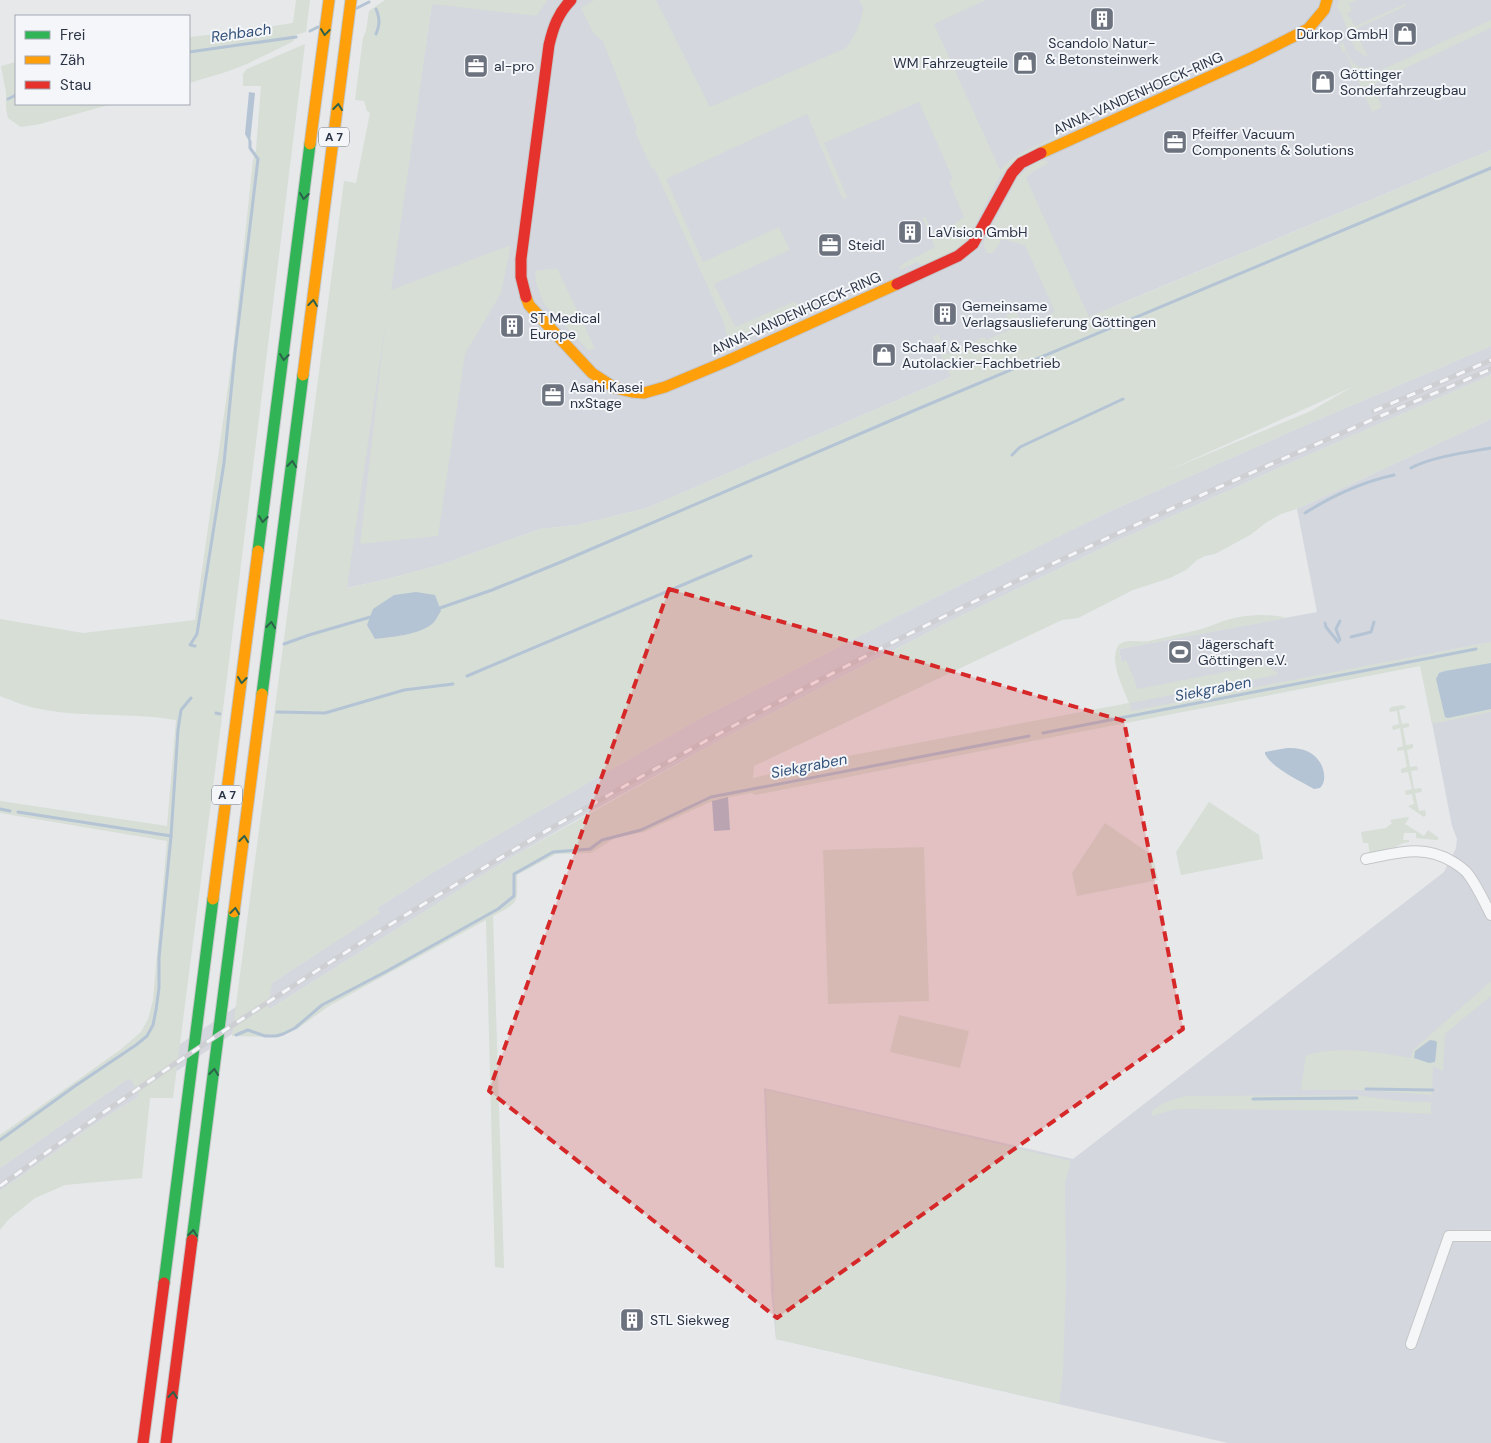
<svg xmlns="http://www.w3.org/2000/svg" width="1491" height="1443" font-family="'DM Sans',sans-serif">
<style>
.built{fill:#d4d7dd}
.green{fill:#d6ded6;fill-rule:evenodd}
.water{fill:#b4c4d5}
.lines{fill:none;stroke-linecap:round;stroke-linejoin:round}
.stream{stroke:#b4c4d5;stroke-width:3}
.street-casing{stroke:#c4c6c8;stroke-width:12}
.fast-casing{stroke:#c4c6c8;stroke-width:13}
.slow-casing{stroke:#c4c6c8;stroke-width:13}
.jam-casing{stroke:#c4c6c8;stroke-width:13}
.street{stroke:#f5f6f7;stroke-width:10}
.fast{stroke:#30b455;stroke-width:11}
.slow{stroke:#ff9f0a;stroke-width:11}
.jam{stroke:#e5322d;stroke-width:11}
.rail-casing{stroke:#cecfd2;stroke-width:5}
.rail{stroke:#f4f6f9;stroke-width:3;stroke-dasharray:9;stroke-linecap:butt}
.oneway{stroke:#2d614b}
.marked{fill:#d62828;fill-opacity:0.2;stroke:#d62828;stroke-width:4;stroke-dasharray:10 6;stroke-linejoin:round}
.labels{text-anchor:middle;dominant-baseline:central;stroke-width:4;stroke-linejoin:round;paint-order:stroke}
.shield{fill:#f4f6f9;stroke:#676e7b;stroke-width:1}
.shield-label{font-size:12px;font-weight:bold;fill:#2b3445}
.poi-label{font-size:14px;fill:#2b3445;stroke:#f4f6f9;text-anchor:start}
.street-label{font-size:14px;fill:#2b3445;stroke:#f4f6f9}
.water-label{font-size:15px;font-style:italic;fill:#34527a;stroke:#f4f6f9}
</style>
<rect width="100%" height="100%" fill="#e6e8ea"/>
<g class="built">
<polygon points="428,0 1491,0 1491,150 1134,298 647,508 577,525 540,529 443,564 384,580 346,588 432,4"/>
<polygon points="1491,346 1491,375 1290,463 1119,540 948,622 724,738 592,811 500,864 271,1008 138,1097 92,1126 0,1191 0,1168 126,1080 275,981 379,913 377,908 437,870 690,724 900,615 1106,513 1315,421"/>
<polygon points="1491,419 1491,642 1131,712 1119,649 1317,612 1297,509"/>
<polygon points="1491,652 1491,1443 1228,1443 776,1339 771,1292 764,1088 1073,1159 1444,872 1456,848 1457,839 1452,826 1421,666"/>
</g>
<g class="green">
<polygon points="296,0 310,0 306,32 295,35 296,37 292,42 247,64 226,72 189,83 189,37 235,32 293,23"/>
<path d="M385 0H548L536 16 432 4 391 290 511 245 501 293 465 354 438 536 360 544 386 319 347 588 384 580 443 564 540 529 577 525 647 508 951 377 933 337 938 334 947 354 984 337 986 340 1012 329 1006 315 1016 311 1023 327 1055 312 1025 245 1002 239 993 253H987L984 248V242L1017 178 1032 165 1043 159 1049 163 1034 171 1026 178 1089 317 1491 150V346L1315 421 1106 513 900 615 690 724 437 870 377 908 380 913 275 981 272 983 268 1008H271L500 864 724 738 948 622 1119 540 1290 463 1491 375V419L1297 509 1281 514 1267 522 1250 535 1215 554 1205 556 1197 560 1186 570 1170 578 1133 590 1078 618 1062 620 754 766 753 778 821 761 1129 703C1124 689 1110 664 1117 648 1122 637 1140 643 1149 641 1165 637 1182 634 1198 630 1206 628 1215 624 1223 621 1245 614 1265 613 1287 618L1119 649 1121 661 1126 660 1135 681 1137 689 1261 665 1269 667 1277 672V675L1130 703 1131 711 1491 642V712L1432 724 1420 666 755 795 752 793 715 800 644 832 615 838 591 853 556 854 517 875C518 905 518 902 493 916L504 1268 495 1267 486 920 329 1006 297 1029 279 1037 232 1036 344 181 356 183 370 113 367 111 364 101 355 100 363 38 366 31 369 11ZM1352 387 1311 411 1167 471 1309 407Z"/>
<path d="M594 0H656L710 107 846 48C853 40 864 17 863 7 862 5 860 2 859 0H986L934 24 1000 170 1009 161 1025 151 1060 135 1058 139 1010 165 999 177 969 237 958 249 924 266 917 262 900 270 899 267 904 263 935 247 922 218 925 217 937 240 955 231 953 225 964 217 949 181 953 179 919 102 824 143 847 197 843 200 807 114 666 179 703 262 779 227 790 250 714 284 735 327 793 302 797 303 802 314 735 345 727 337 724 323 660 181 654 168 652 169 635 132 637 129 603 41 593 33 581 8Z"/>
<polygon points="1339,0 1357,0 1349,4 1352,11 1347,13 1355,26 1405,4 1406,6 1356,29 1359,36 1358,37 1368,56 1363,55 1355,49 1340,11 1337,8"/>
<polygon points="1491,20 1491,28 1389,76 1383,74 1381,70"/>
<path d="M1343 42C1349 57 1352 71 1372 67L1379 82 1372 86 1382 107 1372 112 1345 51 1342 52 1340 45Z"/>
<path d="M305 44 228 670 173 1098H150L142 1178 65 1185 35 1198 8 1220 0 1230V1191L92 1126 138 1097 139 1093 130 1079 126 1080 0 1168V1135L120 1050 141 1032 148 1019 153 1000 167 841 0 813V801L167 826 176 720C131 712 85 718 40 709 27 707 13 701 0 696V619L83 633 195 620 233 351 253 160 256 150 261 86H243V74L247 69Z"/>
<polygon points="16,62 16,104 112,104 40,124 21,127 8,118 6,108 6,92 1,66"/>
<polygon points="557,268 595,348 589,351 544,304 536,283 535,271"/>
<polygon points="1402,705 1405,706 1406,708 1399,710 1402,724 1409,723 1409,727 1403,728 1406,745 1413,744 1413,748 1407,750 1410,767 1417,766 1418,770 1411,771 1414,789 1421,788 1422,792 1415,793 1419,811 1425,810 1426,815 1424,817 1408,806 1414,804 1412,794 1406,795 1405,791 1412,789 1408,772 1401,773 1401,769 1407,767 1404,750 1397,751 1397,748 1403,746 1400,728 1393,730 1392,726 1399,724 1397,711 1390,712 1389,710 1391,707"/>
<polygon points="1209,802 1259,835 1263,859 1181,875 1176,852"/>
<polygon points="1407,817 1409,818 1405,824 1424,836 1428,830 1439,838 1437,840 1416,838 1416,833 1404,833 1403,840 1409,840 1409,842 1403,843 1393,848 1370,854 1368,843 1363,843 1361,832 1386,828 1392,823 1390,820"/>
<polygon points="1105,823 1153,856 1158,880 1077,896 1072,873"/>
<polygon points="924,847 929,1001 828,1004 823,850"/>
<path d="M1491 981V996L1445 1034 1443 1071 1433 1066 1432 1095 1362 1090H1301L1306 1055C1341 1045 1376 1052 1411 1058L1413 1050Z"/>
<polygon points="899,1015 969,1031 960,1068 890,1052"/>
<polygon points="766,1090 1071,1161 1065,1183 1066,1281 1063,1374 1059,1404 776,1339"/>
<path d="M1354 1095 1409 1102H1431V1114L1372 1111 1185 1109 1172 1110 1153 1116 1151 1112C1162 1102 1172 1099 1187 1096Z"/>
</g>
<g class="water">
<polygon points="249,92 255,93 250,143 245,134"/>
<path d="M416 592 435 595 441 611C438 615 436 621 432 624 418 635 392 637 375 639L367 625 373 609 394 595Z"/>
<polygon points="1491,663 1491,709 1448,718 1445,717 1436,679 1439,673 1445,671"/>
<path d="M1287 748C1303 747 1318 753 1323 769 1325 776 1325 783 1320 788L1314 789C1299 780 1273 769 1265 754V752Z"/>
<polygon points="728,797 730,830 714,831 712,801"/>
<polygon points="1430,1040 1436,1041 1437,1043 1435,1062 1429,1063 1414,1058 1415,1051"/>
</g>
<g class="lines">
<g class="stream">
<polyline points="357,8 369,2"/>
<path d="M376 9C380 18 380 24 376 34"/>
<polyline points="310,31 318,27"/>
<polyline points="189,52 296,37"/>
<polyline points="8,99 16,95"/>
<polyline points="1012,455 1020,447 1123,399"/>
<path d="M1411 468C1431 457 1468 452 1491 448"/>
<path d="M1305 513C1332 496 1362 482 1394 475"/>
<polyline points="437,609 492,590 561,562 920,408 1491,168"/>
<polyline points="1325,623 1326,627 1338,642"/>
<polyline points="1351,637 1371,632 1374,622"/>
<polyline points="1340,640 1336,629 1340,621"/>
<polyline points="284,644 309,635 374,616"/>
<polyline points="195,646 190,645 197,634 224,463 235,352 258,159 250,148 250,141"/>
<polyline points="467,676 751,556"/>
<polyline points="277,712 325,713 404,690 453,684"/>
<polyline points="216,713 220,714"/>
<polyline points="1043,733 1476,649"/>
<polyline points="0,809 10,811"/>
<polyline points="18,812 171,836"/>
<polyline points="236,1035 248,1030 265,1036 276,1036 283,1034 295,1028 322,1005 387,971 498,909 514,896 514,874 553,852 590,849 602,840 641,830 711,797 1029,736"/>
<polyline points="1366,1089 1433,1090"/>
<polyline points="1253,1099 1357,1098"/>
<polyline points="0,1140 75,1086 136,1045 147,1036 153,1025 156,1010 159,988 159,958 171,836 178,730 181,710 191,698"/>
</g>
<defs>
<g id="street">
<path d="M1366 859C1398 853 1423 844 1453 862 1458 865 1464 869 1468 874 1477 886 1484 901 1491 915"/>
<polyline points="1411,1344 1449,1236 1491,1236"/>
</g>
<g id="fast">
<polyline points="258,551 310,144"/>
<polyline points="262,694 303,375"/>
<polyline points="192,1240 234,912"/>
<polyline points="164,1283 213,899"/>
</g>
<g id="slow">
<polyline points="310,144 329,0"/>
<polyline points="1041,153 1251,58 1308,29 1324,10 1327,0"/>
<polyline points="526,297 529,305 592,373 615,388 632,392 644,393 665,387 727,361 897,284"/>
<polyline points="303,375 351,0"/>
<polyline points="213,899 258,551"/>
<polyline points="234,912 262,694"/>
</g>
<g id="jam">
<polyline points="897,284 958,256 973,244 1012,173 1021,163 1041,153"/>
<path d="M526 297 521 277V259L549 45C553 28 558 13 571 0"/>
<polyline points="143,1443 164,1283"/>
<polyline points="166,1443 192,1240"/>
</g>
</defs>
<use href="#street" class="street-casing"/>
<use href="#fast" class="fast-casing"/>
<use href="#slow" class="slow-casing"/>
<use href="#jam" class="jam-casing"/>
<use href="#street" class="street"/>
<use href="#fast" class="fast"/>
<use href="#slow" class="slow"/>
<use href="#jam" class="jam"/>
<defs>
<g id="rail">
<polyline points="1374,411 1491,360"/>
<path d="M0 1186C287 978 591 795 907 635 1049 563 1195 497 1342 433 1391 411 1441 391 1491 369"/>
</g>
</defs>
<use href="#rail" class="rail-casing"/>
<use href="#rail" class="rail"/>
</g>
<defs><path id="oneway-chevron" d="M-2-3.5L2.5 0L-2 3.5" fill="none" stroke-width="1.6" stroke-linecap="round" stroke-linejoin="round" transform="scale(1.25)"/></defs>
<g class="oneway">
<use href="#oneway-chevron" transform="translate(325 32) rotate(97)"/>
<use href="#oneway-chevron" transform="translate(338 107) rotate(-83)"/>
<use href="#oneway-chevron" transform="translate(304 196) rotate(97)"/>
<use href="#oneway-chevron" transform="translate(313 303) rotate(-83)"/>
<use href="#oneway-chevron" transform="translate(284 357) rotate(97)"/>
<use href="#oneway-chevron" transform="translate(292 464) rotate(-83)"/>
<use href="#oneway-chevron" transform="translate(263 519) rotate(97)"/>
<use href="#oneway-chevron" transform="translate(271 625) rotate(-83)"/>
<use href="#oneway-chevron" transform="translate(242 680) rotate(97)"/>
<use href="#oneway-chevron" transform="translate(244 839) rotate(-83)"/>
<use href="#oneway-chevron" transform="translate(235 911) rotate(-83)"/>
<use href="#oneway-chevron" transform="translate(214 1072) rotate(-83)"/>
<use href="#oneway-chevron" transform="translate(193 1233) rotate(-83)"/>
<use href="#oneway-chevron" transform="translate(173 1395) rotate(-83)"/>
</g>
<path class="marked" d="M669 589 1124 721 1183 1029 777 1318 489 1091Z"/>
<defs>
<symbol id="building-square" viewBox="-11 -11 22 22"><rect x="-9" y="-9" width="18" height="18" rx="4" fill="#6c737f" stroke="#f4f6f9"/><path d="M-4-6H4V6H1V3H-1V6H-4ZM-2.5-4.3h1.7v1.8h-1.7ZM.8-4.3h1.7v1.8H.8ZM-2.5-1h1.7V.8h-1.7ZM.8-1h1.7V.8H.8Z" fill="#fff"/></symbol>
<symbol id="shop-square" viewBox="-11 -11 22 22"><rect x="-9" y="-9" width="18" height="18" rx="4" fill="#6c737f" stroke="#f4f6f9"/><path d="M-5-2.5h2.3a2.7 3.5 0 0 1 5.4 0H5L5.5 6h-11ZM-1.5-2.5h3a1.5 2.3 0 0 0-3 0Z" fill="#fff"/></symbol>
<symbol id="office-square" viewBox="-11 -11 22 22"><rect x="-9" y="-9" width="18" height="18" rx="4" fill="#6c737f" stroke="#f4f6f9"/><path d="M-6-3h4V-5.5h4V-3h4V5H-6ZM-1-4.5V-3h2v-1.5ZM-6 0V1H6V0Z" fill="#fff"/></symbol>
<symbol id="stadium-square" viewBox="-11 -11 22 22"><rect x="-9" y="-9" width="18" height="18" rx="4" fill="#6c737f" stroke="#f4f6f9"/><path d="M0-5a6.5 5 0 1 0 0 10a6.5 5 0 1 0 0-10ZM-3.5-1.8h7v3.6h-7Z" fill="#fff"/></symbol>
</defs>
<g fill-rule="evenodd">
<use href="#building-square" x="1088" y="5" width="28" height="28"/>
<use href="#shop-square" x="1391" y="20" width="28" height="28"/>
<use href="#shop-square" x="1011" y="49" width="28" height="28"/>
<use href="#office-square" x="462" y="52" width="28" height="28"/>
<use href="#shop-square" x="1309" y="68" width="28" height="28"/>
<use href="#office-square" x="1161" y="128" width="28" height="28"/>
<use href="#building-square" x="896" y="218" width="28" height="28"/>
<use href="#office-square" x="816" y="231" width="28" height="28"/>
<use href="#building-square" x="931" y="300" width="28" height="28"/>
<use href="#building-square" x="498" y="312" width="28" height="28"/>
<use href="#shop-square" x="870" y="341" width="28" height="28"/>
<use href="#office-square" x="539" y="381" width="28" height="28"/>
<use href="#stadium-square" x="1166" y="638" width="28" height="28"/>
<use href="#building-square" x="618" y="1306" width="28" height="28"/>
</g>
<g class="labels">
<g class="shield">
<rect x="319" y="127.5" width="30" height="19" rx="4"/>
<rect x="212" y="785.5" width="30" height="19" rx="4"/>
</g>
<g class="shield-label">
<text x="334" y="137">A 7</text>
<text x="227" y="795">A 7</text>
</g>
<g class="poi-label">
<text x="1388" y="34" text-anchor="end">Dürkop GmbH</text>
<text x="1102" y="43" text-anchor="middle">Scandolo Natur-<tspan x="1102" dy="16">&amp; Betonsteinwerk</tspan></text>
<text x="1008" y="63" text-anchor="end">WM Fahrzeugteile</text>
<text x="494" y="66">al-pro</text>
<text x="1340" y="74">Göttinger<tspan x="1340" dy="16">Sonderfahrzeugbau</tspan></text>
<text x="1192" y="134">Pfeiffer Vacuum<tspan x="1192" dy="16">Components &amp; Solutions</tspan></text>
<text x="928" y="232">LaVision GmbH</text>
<text x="848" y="245">Steidl</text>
<text x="962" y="306">Gemeinsame<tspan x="962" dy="16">Verlagsauslieferung Göttingen</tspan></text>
<text x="530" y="318">ST Medical<tspan x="530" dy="16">Europe</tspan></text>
<text x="902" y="347">Schaaf &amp; Peschke<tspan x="902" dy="16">Autolackier-Fachbetrieb</tspan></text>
<text x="570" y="387">Asahi Kasei<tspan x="570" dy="16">nxStage</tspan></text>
<text x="1198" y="644">Jägerschaft<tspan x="1198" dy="16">Göttingen e.V.</tspan></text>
<text x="650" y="1320">STL Siekweg</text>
</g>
<g class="street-label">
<text transform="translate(1138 93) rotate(-24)">ANNA-VANDENHOECK-RING</text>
<text transform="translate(796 313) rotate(-24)">ANNA-VANDENHOECK-RING</text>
</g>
<g class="water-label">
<text transform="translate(241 33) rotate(-8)">Rehbach</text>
<text transform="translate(1213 689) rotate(-11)">Siekgraben</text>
<text transform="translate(809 766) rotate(-11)">Siekgraben</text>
</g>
</g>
<rect x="15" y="15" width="175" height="90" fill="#f4f6f9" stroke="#a4a8b1"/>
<rect x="25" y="31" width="25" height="8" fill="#30b455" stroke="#a4a8b1"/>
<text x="60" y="40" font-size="15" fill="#2b3445">Frei</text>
<rect x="25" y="56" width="25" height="8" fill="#ff9f0a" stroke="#a4a8b1"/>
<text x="60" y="65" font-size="15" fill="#2b3445">Zäh</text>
<rect x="25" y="81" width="25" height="8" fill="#e5322d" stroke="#a4a8b1"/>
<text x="60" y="90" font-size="15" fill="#2b3445">Stau</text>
</svg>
